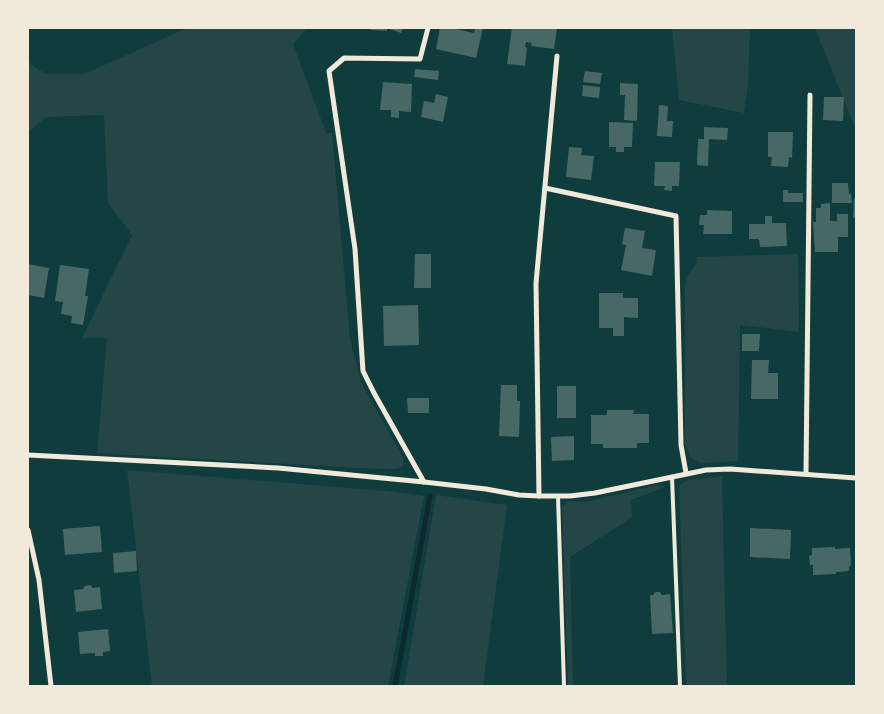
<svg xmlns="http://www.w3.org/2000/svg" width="884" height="714" font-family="Signika,sans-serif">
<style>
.green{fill:#244646}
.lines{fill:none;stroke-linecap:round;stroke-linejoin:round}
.stream{stroke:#0a2a2b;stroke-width:5}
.building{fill:#486865}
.service{stroke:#f1e9da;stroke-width:4}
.minor{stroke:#f1e9da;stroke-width:5}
</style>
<rect width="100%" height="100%" fill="#0f3d3e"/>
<g class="green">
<polygon points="187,28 307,28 293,44 326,133 332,133 350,339 361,383 404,459 403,467 395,469 358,468 97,453 107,338 82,338 132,235 108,203 104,115 46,117 28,133 28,50 30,64 46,74 84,74"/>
<polygon points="672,28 750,28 748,84 744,113 679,100"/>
<polygon points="815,28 856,28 856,130"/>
<polygon points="798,254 799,332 740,325 738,461 700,463 690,457 685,444 685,287 688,275 697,262 696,257"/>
<polygon points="127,470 387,491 424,496 388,686 152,686"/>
<polygon points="723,476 722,483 727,686 686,686 679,485 689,480"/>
<polygon points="656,485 665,487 631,500 632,517 570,557 573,686 568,686 562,508 567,501 586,502"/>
<polygon points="436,495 507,505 483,686 404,686"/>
</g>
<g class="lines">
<polyline class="stream" points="395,686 430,496"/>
</g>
<g class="building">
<polygon points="371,28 403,28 401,33 387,28 387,31 371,30"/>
<polygon points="440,28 451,29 451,28 474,33 475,28 483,28 476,58 436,49"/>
<polygon points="512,28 557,28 554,49 531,46 532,43 526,42 525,47 527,48 525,66 507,64"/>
<polygon points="415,69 439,71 438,80 414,77"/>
<polygon points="585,71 602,73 600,84 583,82"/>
<polygon points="383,82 412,84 411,112 399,111 399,118 391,117 391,110 380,110"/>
<polygon points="620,83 638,84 637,121 624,120 625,95 620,95"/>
<polygon points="583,85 600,87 599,98 582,96"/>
<polygon points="436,94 448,97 443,122 421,117 424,101 434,103"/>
<polygon points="824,97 844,97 843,121 823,120"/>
<polygon points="659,105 668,106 667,121 673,121 672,137 657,136"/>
<polygon points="609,122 633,123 632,147 624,147 624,152 616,152 616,147 609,147"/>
<polygon points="704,127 728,128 727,140 709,139 708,166 697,165 698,139 704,139"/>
<polygon points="768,132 793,132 792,158 789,157 788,167 771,166 772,157 768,157"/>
<polygon points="569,147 582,148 581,155 594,156 591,180 566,177"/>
<polygon points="655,162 680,162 679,186 672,186 672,191 664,190 665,186 654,186"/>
<polygon points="832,183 848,183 849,194 851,194 852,203 832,203"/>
<polygon points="783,190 788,190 788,193 803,193 803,202 783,202"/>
<polygon points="854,198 856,199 856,218 853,218"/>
<polygon points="830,203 830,221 837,221 837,214 848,214 848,237 838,237 838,252 815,252 813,222 816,222 816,208 821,208 821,204"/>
<polygon points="707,210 732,211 732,234 703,234 704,225 699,225 700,215 707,215"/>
<polygon points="765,216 772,216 772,223 786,223 787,246 760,247 759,239 749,239 749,224 765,224"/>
<polygon points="625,228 645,231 642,248 656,250 652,276 621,270 626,245 622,244"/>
<polygon points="415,254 431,254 431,288 414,288"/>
<polygon points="28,264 49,268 44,298 28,295"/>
<polygon points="60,265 89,269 85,296 88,296 83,325 71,323 72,316 61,314 63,302 55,301"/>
<polygon points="599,293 623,293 623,298 638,298 638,318 624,317 624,336 613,336 613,328 599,328"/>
<polygon points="418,305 419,345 384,346 383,306"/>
<polygon points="742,334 760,334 759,351 742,351"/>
<polygon points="752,360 769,360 768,373 778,373 778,399 751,399"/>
<polygon points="501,385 517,385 517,401 520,401 519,437 499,436"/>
<rect x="557" y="386" width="19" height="32"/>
<polygon points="407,398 429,398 429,413 408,413"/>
<polygon points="607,410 634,410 633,414 649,414 649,443 637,443 637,448 603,448 603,444 591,444 591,415 607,415"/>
<polygon points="574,436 574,460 552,461 551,437"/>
<polygon points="100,526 102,552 65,555 63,529"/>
<polygon points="750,528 791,530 790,559 750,557"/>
<polygon points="835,547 835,549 850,548 851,566 849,566 849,571 836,572 836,574 813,575 813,565 810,565 809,556 812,555 812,548"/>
<polygon points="136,551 137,571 114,573 113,553"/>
<polygon points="90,585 93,588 100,587 102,609 76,612 74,590 83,589 85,586"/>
<polygon points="655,592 660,592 662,595 670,594 673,633 652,634 650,595 653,595"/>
<polygon points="108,629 110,651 103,652 103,656 95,656 95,653 80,654 78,632"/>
</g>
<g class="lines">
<g class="service">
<polyline points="672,477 680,686"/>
<polyline points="558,496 564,686"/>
</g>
<g class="minor">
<polyline points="545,188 676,216 681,445 686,473"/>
<polyline points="28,455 278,468 424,482 486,489 519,495 539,496 570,496 595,493 706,470 730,469 856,478"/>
<polyline points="806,474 810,95"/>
<polyline points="424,482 374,393 363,371 355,249 329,71 344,58 420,59 428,28"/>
<polyline points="539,496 536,283 557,56"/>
<polyline points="28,530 39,580 51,686"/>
</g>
</g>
<rect width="884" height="714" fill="none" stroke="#f1e9da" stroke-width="58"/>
</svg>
